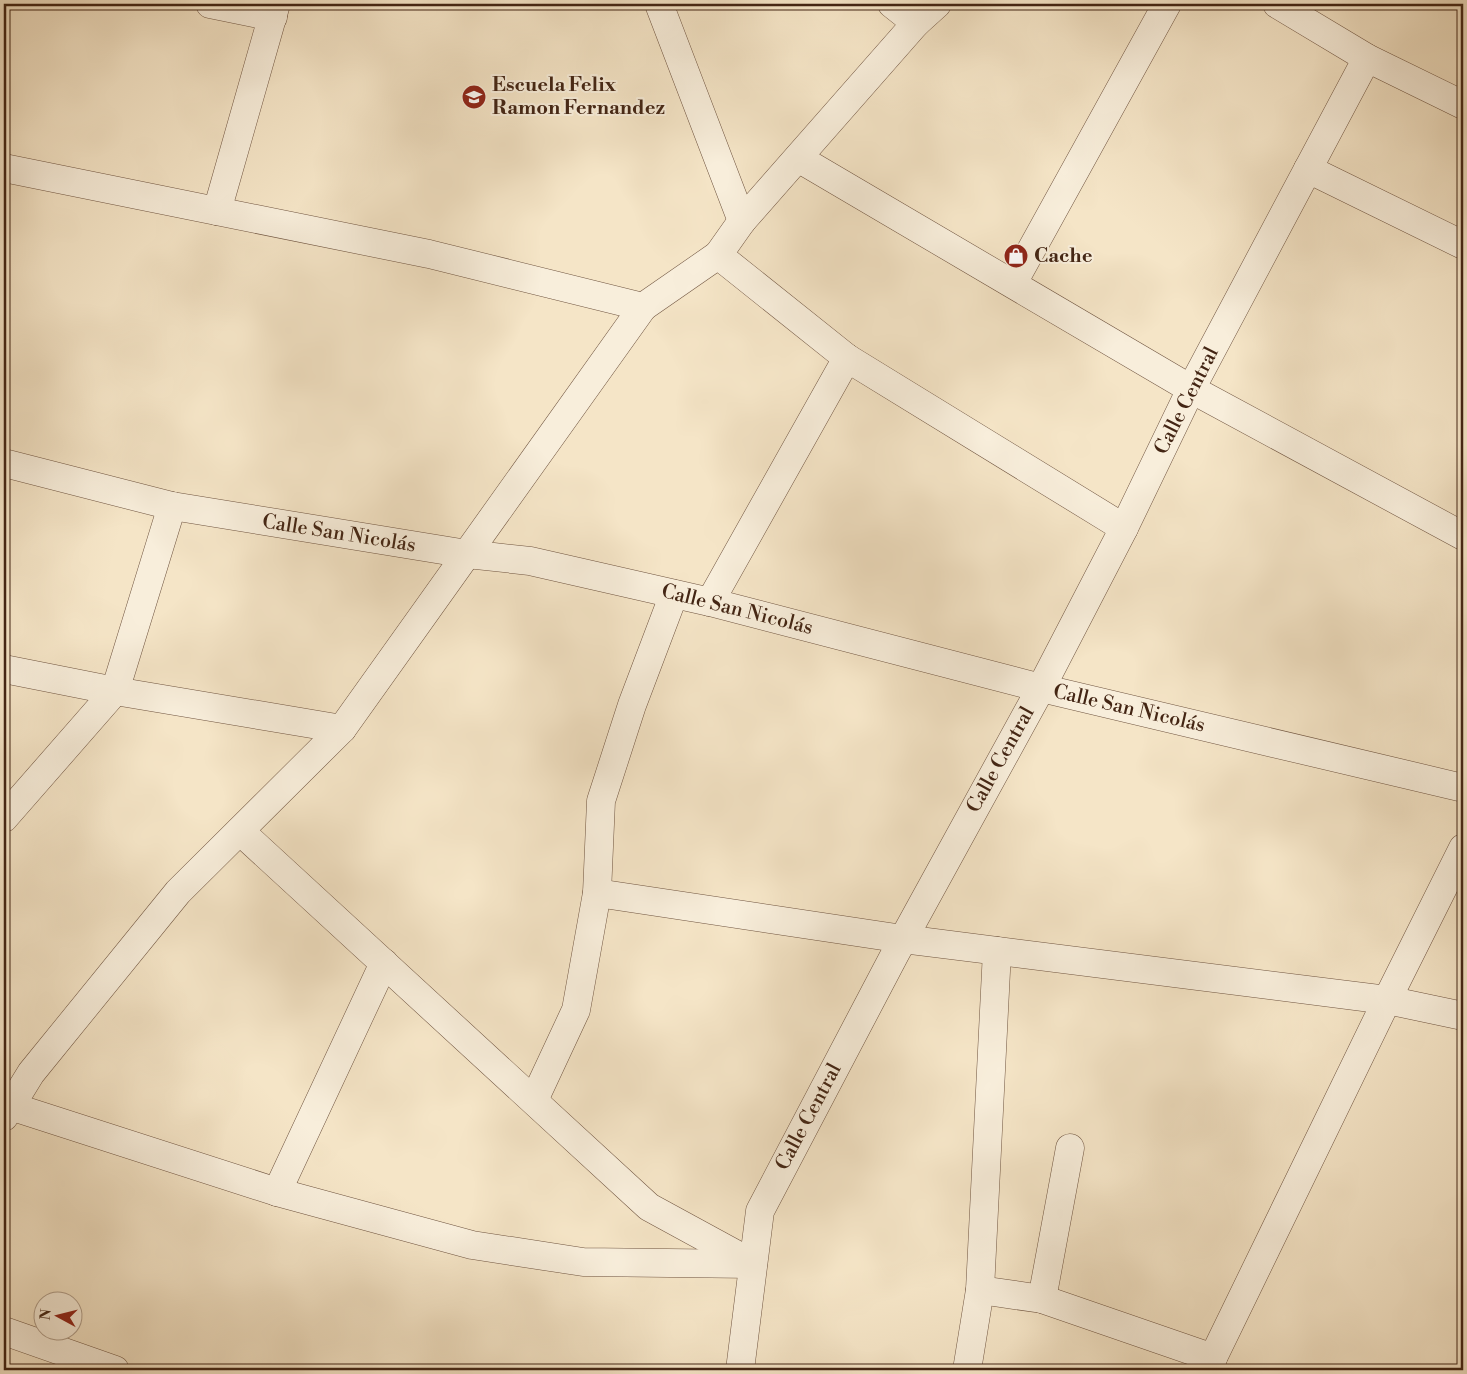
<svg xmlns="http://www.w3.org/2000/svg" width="1467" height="1374" font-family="'Libre Bodoni',serif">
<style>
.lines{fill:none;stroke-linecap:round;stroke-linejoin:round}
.minor-casing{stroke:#705541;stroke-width:29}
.minor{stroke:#f8eedb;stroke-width:28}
.labels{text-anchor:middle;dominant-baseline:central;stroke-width:4;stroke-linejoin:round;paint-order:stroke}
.poi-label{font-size:20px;font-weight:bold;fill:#432514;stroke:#f8eedb;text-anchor:start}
.street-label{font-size:20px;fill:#432514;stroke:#f8eedb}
</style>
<rect width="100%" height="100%" fill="#f5e5c7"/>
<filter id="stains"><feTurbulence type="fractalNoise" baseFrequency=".004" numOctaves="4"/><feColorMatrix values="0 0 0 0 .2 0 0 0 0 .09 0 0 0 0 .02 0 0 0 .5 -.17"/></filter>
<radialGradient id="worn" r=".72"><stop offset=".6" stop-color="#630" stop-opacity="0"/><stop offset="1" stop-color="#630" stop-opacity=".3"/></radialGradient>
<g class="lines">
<defs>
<g id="minor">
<polyline points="210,4 273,17"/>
<polyline points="659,4 742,221"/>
<polyline points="892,4 916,23"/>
<polyline points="1277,4 1367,58 1463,105"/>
<polyline points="798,158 1191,389 1463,536"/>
<polyline points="4,168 429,254 643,307 342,729 178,892 31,1073 4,1117"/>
<polyline points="1308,169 1463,245"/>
<polyline points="217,211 276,4"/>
<polyline points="718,255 742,221 916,23 937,4"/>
<polyline points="1013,283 1167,4"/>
<polyline points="643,307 718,255 847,358 1124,528"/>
<polyline points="4,463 172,506 467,554 530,561 710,602 1041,688 1463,788"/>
<polyline points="710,602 847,358"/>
<polyline points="4,669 115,691 342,729"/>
<polyline points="4,818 115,691 172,506"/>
<polyline points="240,831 649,1207 750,1262"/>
<polyline points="597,893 903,939 1387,1000 1463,1016"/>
<polyline points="534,1100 576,1010 597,893 601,801 632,705 674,594"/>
<polyline points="10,1106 277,1192 472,1245 583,1262 753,1264"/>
<polyline points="277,1192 384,963"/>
<polyline points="980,1290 1042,1299 1213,1358"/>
<polyline points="1042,1299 1070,1148"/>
<polyline points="4,1331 115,1370"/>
<polyline points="740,1370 760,1211 895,954 1041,688 1124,528 1191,389 1367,58"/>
<polyline points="967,1370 980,1290 997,951"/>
<polyline points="1207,1370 1387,1000 1463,848"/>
</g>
</defs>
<use href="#minor" class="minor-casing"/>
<use href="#minor" class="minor"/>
</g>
<defs>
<symbol id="school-disc" viewBox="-11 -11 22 22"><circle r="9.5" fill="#8f2418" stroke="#f8eedb"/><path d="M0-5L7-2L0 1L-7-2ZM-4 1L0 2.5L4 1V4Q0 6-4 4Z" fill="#fff"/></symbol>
<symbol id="shop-disc" viewBox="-11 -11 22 22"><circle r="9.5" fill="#8f2418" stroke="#f8eedb"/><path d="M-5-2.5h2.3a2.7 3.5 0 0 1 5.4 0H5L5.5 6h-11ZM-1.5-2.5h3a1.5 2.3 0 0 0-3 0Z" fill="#fff"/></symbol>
</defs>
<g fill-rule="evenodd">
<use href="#school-disc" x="460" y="83" width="28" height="28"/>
<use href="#shop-disc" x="1002" y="242" width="28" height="28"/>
</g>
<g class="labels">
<g class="poi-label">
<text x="492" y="85">Escuela Felix<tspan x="492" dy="23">Ramon Fernandez</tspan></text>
<text x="1034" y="256">Cache</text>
</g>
<g class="street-label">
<text transform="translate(1187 401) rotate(-63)">Calle Central</text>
<text transform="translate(339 534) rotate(9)">Calle San Nicolás</text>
<text transform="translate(737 610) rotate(14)">Calle San Nicolás</text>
<text transform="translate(1129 709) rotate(13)">Calle San Nicolás</text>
<text transform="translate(1001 760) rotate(-61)">Calle Central</text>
<text transform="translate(809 1117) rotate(-62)">Calle Central</text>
</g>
</g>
<rect width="1467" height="1374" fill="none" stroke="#f5e5c7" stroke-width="20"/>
<rect x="5" y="5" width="1457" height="1364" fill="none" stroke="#432514" stroke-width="2.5"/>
<rect x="10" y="10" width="1447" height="1354" fill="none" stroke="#432514"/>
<g transform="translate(58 1316) rotate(277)"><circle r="24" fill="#f8eedb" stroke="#b09e8b"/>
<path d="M0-4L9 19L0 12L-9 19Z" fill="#8f2418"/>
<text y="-8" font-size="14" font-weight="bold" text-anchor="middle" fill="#432514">N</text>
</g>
<rect width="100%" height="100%" filter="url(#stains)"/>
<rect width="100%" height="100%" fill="url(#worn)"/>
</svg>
